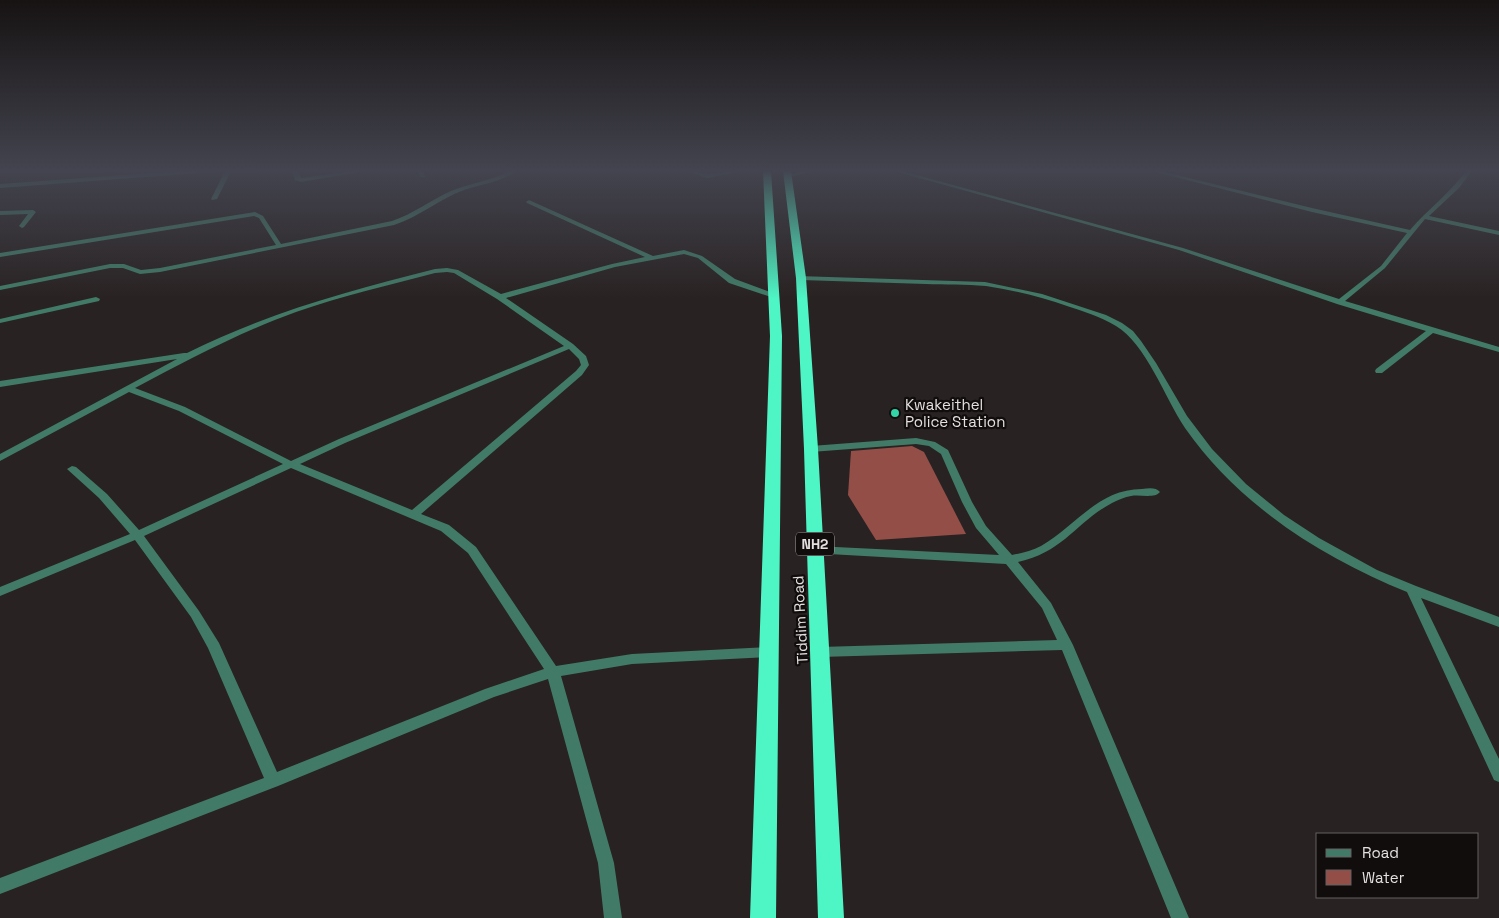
<svg xmlns="http://www.w3.org/2000/svg" width="1499" height="918" font-family="'Space Grotesk',sans-serif">
<style>
.water{fill:#934e48}
.lines{fill:none;stroke-linecap:round;stroke-linejoin:round}
.street{fill:#417b67;fill-rule:evenodd}
.highway{fill:#4ef6c5;fill-rule:evenodd}
.poi-dot{fill:#33d4a8;stroke:#100d0c;stroke-width:2}
.labels{text-anchor:middle;dominant-baseline:central;stroke-width:4.5;stroke-linejoin:round;paint-order:stroke}
.shield{fill:#100d0c;stroke:#a4a1a0;stroke-width:1}
.shield-label{font-size:14px;font-weight:bold;fill:#e4e0df}
.poi-label{font-size:15px;fill:#e4e0df;stroke:#100d0c;text-anchor:start}
.street-label{font-size:15px;fill:#e4e0df;stroke:#100d0c}
</style>
<rect width="100%" height="100%" fill="#292222"/>
<polygon class="water" points="912,446 924,452 966,534 876,540 848,495 851,451"/>
<g class="lines">
<g class="street">
<polygon points="180,171 201,171 198,173 0,188 0,184"/>
<polygon points="225,171 231,171 217,199 212,200 211,199"/>
<polygon points="292,171 298,171 301,178 353,171 365,171 301,182 295,180"/>
<polygon points="417,171 423,171 425,177 421,177"/>
<path d="M510 171H516C502 182 481 184 464 190 439 199 419 217 394 225L160 272 140 274 123 268H110L0 290V286L110 264H124L141 270 160 268 276 245 259 218 254 216 0 257V253L255 212 263 216 281 244 392 221C413 214 431 200 451 191 470 183 491 181 510 171Z"/>
<path d="M688 171C695 171 702 174 709 174 720 174 731 170 742 171L707 178Z"/>
<polygon points="804,171 815,171 788,177 785,175"/>
<path d="M894 171H902L1183 248 1339 299 1381 266 1407 233 1312 212 1152 171H1160L1312 208 1410 230C1428 209 1450 193 1466 171H1472L1459 188 1429 216 1499 231V235L1425 219 1385 268 1345 301 1499 347V352L1433 333 1382 373H1376L1375 371 1376 369 1426 331 1337 304 1179 250Z"/>
<path d="M529 200 653 256 684 250 702 256 735 279 778 295 774 297H771L729 283 698 258 684 254 615 267 506 298 573 344 586 356 589 365 582 375 421 514 449 525 476 547 556 666 632 654 769 647 774 648 776 652 774 656 769 657 632 664 561 676 614 863 622 918H604L598 863 548 679 494 697 278 786 0 894V878L264 778 208 648 191 617 135 540 0 596V587L130 534 99 498 67 469 72 466 76 467 107 494 139 530 283 464 179 411 129 392 0 461V454L177 359 0 387V381L184 353H187C267 313 348 291 435 269L447 268 458 270 501 294 612 264 645 257 527 203 526 202ZM447 272 454 273 497 299 564 346 339 439 291 461 185 407 135 388C188 360 240 332 296 312 342 296 389 285 435 273ZM569 349 579 359 581 365 576 371 412 510 300 464 345 443ZM291 468 441 531 468 553 544 669 485 689 277 772 219 643 199 611 144 536Z"/>
<polygon points="0,211 33,210 36,212 24,227 22,228 19,226 28,214 0,215"/>
<path d="M798 276 985 282 1042 294 1106 315 1122 323 1133 331 1141 341 1156 363 1187 416 1212 449 1246 484 1284 515 1319 538 1377 570 1416 586 1499 617V627L1421 598 1499 759V782L1494 780 1407 592C1321 557 1239 505 1185 428 1165 398 1146 344 1116 326 1101 317 1083 311 1067 306 1041 297 1013 290 986 286 966 284 945 285 926 284 884 283 843 281 801 280H798Z"/>
<polygon points="96,297 100,299 99,301 0,323 0,319"/>
<path d="M916 438 935 442 948 450 972 502 986 526 1012 555C1022 553 1032 551 1041 546 1076 526 1098 489 1142 489 1149 488 1156 487 1160 492 1154 499 1140 494 1131 496 1125 497 1118 500 1112 503 1076 522 1064 552 1018 562L1051 603 1073 645 1189 918H1171L1062 650 820 657 815 656 813 652 815 648 820 647 1057 640 1042 608 1006 564 811 553 809 550 811 547 815 546 999 555 976 528 962 502 941 454 929 446 916 444 811 452 806 449 811 446Z"/>
</g>
<g class="highway">
<polygon points="763,171 771,171 782,336 776,918 750,918 770,336"/>
<polygon points="783,171 791,171 806,278 818,449 844,918 818,918 804,449 796,278"/>
</g>
</g>
<linearGradient id="sky" x2="0" y2="1"><stop stop-color="#171313"/><stop offset="0.57" stop-color="#43444f"/><stop offset="1" stop-color="#43444f" stop-opacity="0"/></linearGradient>
<rect width="1499" height="299" fill="url(#sky)"/>
<circle class="poi-dot" cx="895" cy="413" r="5"/>
<g class="labels">
<rect class="shield" x="796" y="532.5" width="38" height="23" rx="4"/>
<g class="shield-label">
<text x="815" y="544">NH2</text>
</g>
<g class="poi-label">
<text x="905" y="404">Kwakeithel<tspan x="905" dy="17">Police Station</tspan></text>
</g>
<g class="street-label">
<text transform="translate(800 620) rotate(-93)">Tiddim Road</text>
</g>
</g>
<rect x="1316" y="833" width="162" height="65" fill="#100d0c" stroke="#656160"/>
<rect x="1326" y="849" width="25" height="8" fill="#417b67" stroke="#656160"/>
<text x="1362" y="858" font-size="15" fill="#e4e0df">Road</text>
<rect x="1326" y="870" width="25" height="15" fill="#934e48" stroke="#656160"/>
<text x="1362" y="883" font-size="15" fill="#e4e0df">Water</text>
</svg>
